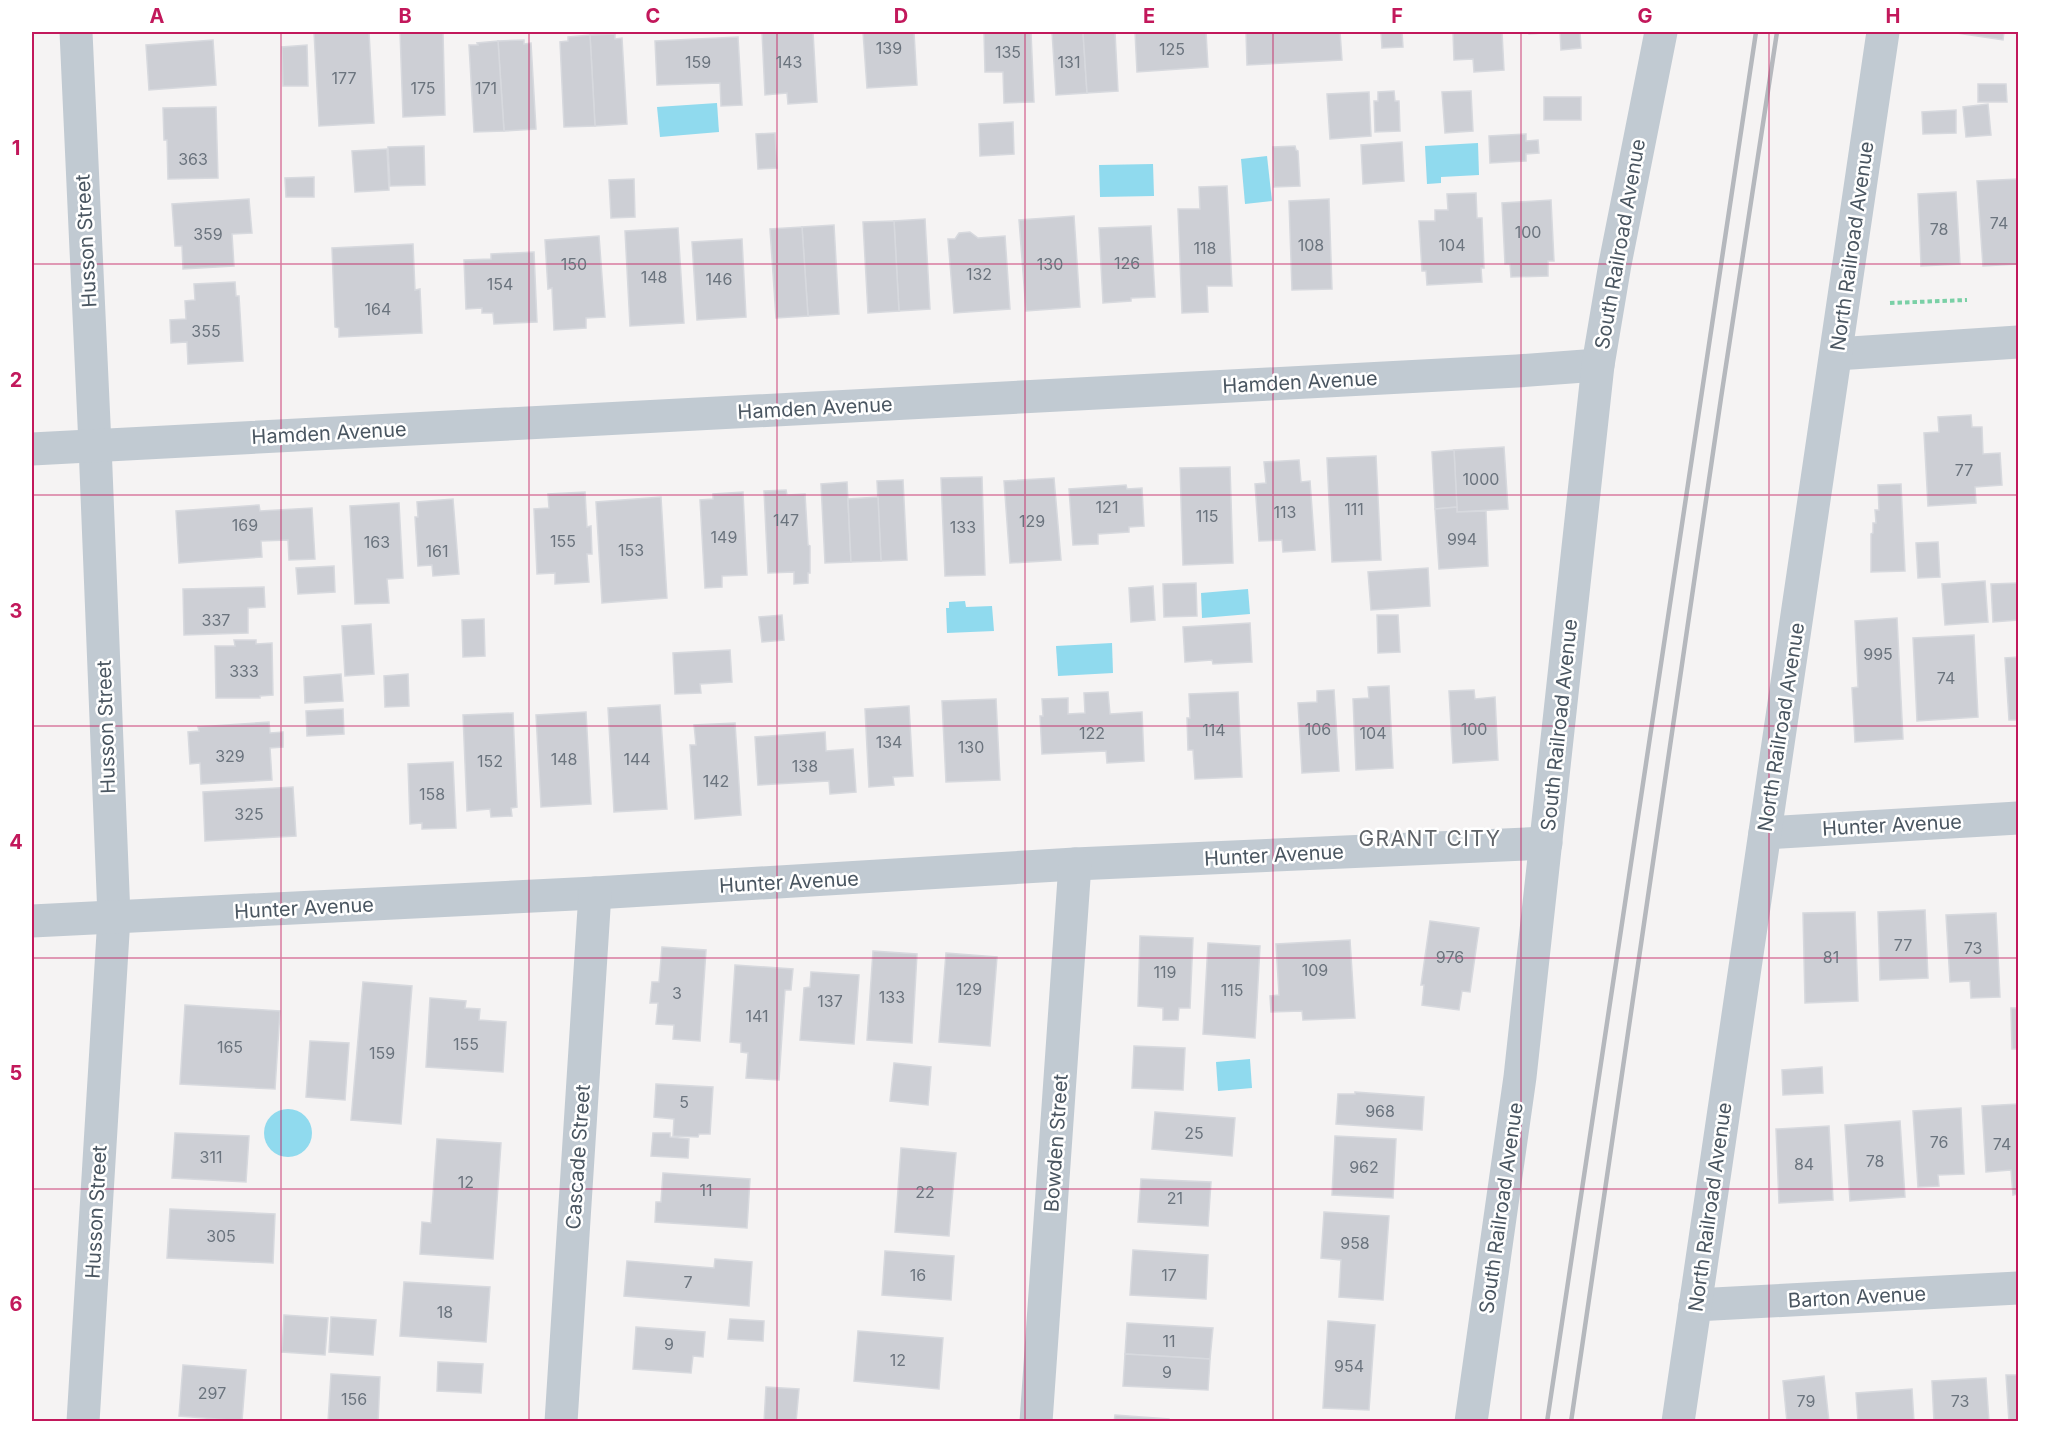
<svg xmlns="http://www.w3.org/2000/svg" width="2050" height="1453" font-family="Inter,sans-serif">
<style>
.water{fill:#90daee}
.building{fill:#cdcfd5;stroke:#d7d9de;stroke-width:1.5}
.lines{fill:none;stroke-linecap:round;stroke-linejoin:round}
.path{stroke:#7ad0a6;stroke-width:4;stroke-dasharray:4.5 3;stroke-linecap:butt}
.minor{stroke:#c1cad2;stroke-width:33}
.rail{stroke:#b5b8bd;stroke-width:4.5}
.grid{fill:none;stroke:#c2185b;stroke-width:1.5;stroke-opacity:0.55}
.labels{text-anchor:middle;dominant-baseline:central;stroke-width:5;stroke-linejoin:round;paint-order:stroke}
.number-label{font-size:16px;fill:#6b747e}
.street-label{font-size:20px;fill:#4a5661;stroke:#fff}
.neighbourhood-label{font-size:21px;letter-spacing:1.5px;fill:#5f6368;stroke:#fff}
.neatline{fill:none;stroke:#c2185b;stroke-width:2}
.grid-label{font-size:20px;text-anchor:middle;font-weight:bold;fill:#c2185b}
</style>
<rect width="100%" height="100%" fill="#f5f3f3"/>
<g class="water">
<polygon points="717,103 719,132 660,137 657,107"/>
<polygon points="1478,143 1479,175 1441,177 1441,183 1427,184 1425,146"/>
<polygon points="1267,156 1272,201 1245,204 1241,159"/>
<polygon points="1153,164 1154,196 1100,197 1099,165"/>
<polygon points="1248,589 1250,614 1202,618 1201,593"/>
<polygon points="965,601 966,607 992,606 994,631 947,633 946,608 949,608 949,602"/>
<polygon points="1112,643 1113,673 1058,676 1056,646"/>
<polygon points="1250,1059 1252,1088 1218,1091 1216,1062"/>
<circle cx="288" cy="1133" r="24"/>
</g>
<g class="building">
<polygon points="314,32 369,32 374,123 319,126"/>
<polygon points="400,32 443,32 445,115 403,117"/>
<polygon points="762,32 813,32 817,102 788,104 787,93 765,95"/>
<polygon points="863,32 914,32 917,85 867,88"/>
<polygon points="984,32 1031,32 1034,102 1004,103 1003,72 985,72"/>
<polygon points="1052,32 1083,32 1087,93 1056,95"/>
<polygon points="1083,32 1115,32 1118,91 1087,93"/>
<polygon points="1135,32 1206,32 1208,67 1137,72"/>
<polygon points="1246,32 1340,32 1342,60 1247,65"/>
<polygon points="1376,32 1412,32 1402,32 1403,47 1382,48 1381,32"/>
<polygon points="1453,32 1502,32 1504,70 1474,72 1473,59 1454,60"/>
<polygon points="1529,32 1580,32 1581,48 1561,50 1560,32 1529,34"/>
<polygon points="1950,32 2004,32 2003,40"/>
<polygon points="615,34 615,39 622,38 627,124 595,126 590,35"/>
<polygon points="590,35 595,126 564,127 560,42 568,41 568,37"/>
<polygon points="738,37 742,105 721,106 720,83 657,85 655,41"/>
<polygon points="213,40 216,85 149,90 146,45"/>
<polygon points="524,40 524,44 531,43 536,129 504,131 498,41"/>
<polygon points="498,41 504,131 474,132 469,45 478,45 477,43"/>
<polygon points="307,45 308,86 283,86 282,47"/>
<polygon points="1978,84 2006,84 2007,102 1978,102"/>
<polygon points="1394,91 1395,101 1399,101 1400,131 1375,132 1374,101 1378,101 1378,92"/>
<polygon points="1471,91 1473,131 1445,133 1442,92"/>
<polygon points="1369,92 1371,136 1330,139 1327,94"/>
<rect x="1544" y="97" width="37" height="23"/>
<polygon points="1988,104 1991,135 1966,137 1963,107"/>
<polygon points="216,107 218,178 168,179 167,140 164,140 163,108"/>
<polygon points="1956,110 1956,133 1923,134 1922,112"/>
<polygon points="1013,122 1014,154 980,156 979,124"/>
<polygon points="775,133 777,168 758,169 756,134"/>
<polygon points="1526,134 1526,141 1538,140 1539,153 1526,154 1526,161 1490,163 1489,136"/>
<polygon points="1402,142 1404,181 1363,184 1361,145"/>
<polygon points="424,146 425,185 390,186 388,147"/>
<polygon points="1295,146 1296,150 1298,151 1300,186 1274,187 1273,147"/>
<polygon points="387,149 389,190 355,192 352,151"/>
<polygon points="314,177 314,197 286,197 285,178"/>
<polygon points="634,179 635,217 611,218 609,180"/>
<polygon points="2018,179 2018,264 1983,266 1977,181"/>
<polygon points="1227,186 1232,286 1207,286 1208,312 1182,313 1178,209 1200,209 1199,187"/>
<polygon points="1956,192 1960,264 1921,266 1918,194"/>
<polygon points="1476,193 1477,218 1482,218 1484,268 1481,268 1482,282 1427,285 1426,271 1422,271 1419,221 1435,221 1435,210 1448,210 1447,194"/>
<polygon points="249,199 252,233 232,234 234,266 183,269 182,246 175,246 172,204"/>
<polygon points="1329,199 1332,289 1292,290 1289,201"/>
<polygon points="1551,200 1554,261 1548,261 1548,276 1511,277 1510,264 1505,264 1502,203"/>
<polygon points="1074,216 1080,307 1026,311 1019,220"/>
<polygon points="925,219 930,309 899,311 894,221"/>
<polygon points="894,221 899,311 868,313 863,222"/>
<polygon points="834,225 839,314 808,316 802,227"/>
<polygon points="1151,226 1155,297 1131,298 1131,301 1103,303 1099,228"/>
<polygon points="802,227 808,316 776,318 770,229"/>
<polygon points="678,228 684,323 630,326 625,231"/>
<polygon points="970,232 978,238 1005,236 1010,309 954,313 948,239 955,239 959,233"/>
<polygon points="599,236 605,317 586,318 586,328 554,330 552,288 548,289 545,240"/>
<polygon points="742,239 746,317 697,320 692,242"/>
<polygon points="413,244 415,290 420,289 422,333 339,337 339,328 335,327 332,248"/>
<polygon points="534,252 537,322 494,324 493,313 482,313 482,308 466,309 464,260 491,259 491,254"/>
<polygon points="235,282 236,296 239,296 243,361 188,364 187,342 171,343 170,320 186,319 185,301 195,300 194,284"/>
<polygon points="1971,415 1972,427 1982,427 1983,454 2000,453 2002,485 1975,487 1976,503 1928,506 1924,433 1939,432 1938,417"/>
<polygon points="1504,447 1508,509 1457,512 1454,450"/>
<polygon points="1454,450 1457,507 1435,509 1432,452"/>
<polygon points="1376,456 1381,560 1332,562 1327,458"/>
<polygon points="1299,460 1301,482 1310,481 1315,550 1283,552 1282,540 1259,541 1255,484 1266,483 1264,462"/>
<polygon points="1230,467 1233,563 1183,565 1180,468"/>
<polygon points="982,477 985,575 945,576 941,478"/>
<polygon points="1054,478 1061,560 1010,563 1004,481"/>
<polygon points="903,480 907,560 881,561 877,481"/>
<polygon points="847,482 851,562 825,563 821,484"/>
<polygon points="1901,484 1905,571 1871,572 1871,534 1873,533 1873,523 1876,523 1875,510 1879,510 1878,485"/>
<polygon points="1126,485 1127,489 1142,488 1144,526 1129,527 1129,532 1098,534 1098,544 1073,545 1069,489"/>
<polygon points="786,490 787,495 805,494 808,545 810,546 810,573 808,573 808,583 794,584 794,572 768,573 764,491"/>
<polygon points="585,492 587,527 591,526 592,554 587,554 589,582 555,584 555,573 537,574 534,509 549,508 548,494"/>
<polygon points="743,492 747,575 722,576 722,587 705,588 700,500 713,499 713,494"/>
<polygon points="661,497 667,598 602,603 596,502"/>
<polygon points="878,497 881,561 851,562 848,499"/>
<polygon points="453,499 459,574 433,576 432,565 418,566 415,517 418,517 417,502"/>
<polygon points="399,503 403,578 387,579 389,603 355,604 350,506"/>
<polygon points="259,505 260,511 312,508 315,559 289,560 288,540 261,541 262,557 179,563 176,511"/>
<polygon points="1457,507 1457,512 1486,511 1488,566 1439,569 1435,509"/>
<polygon points="1938,542 1940,577 1918,578 1916,543"/>
<polygon points="334,566 335,592 298,594 296,568"/>
<polygon points="1428,568 1430,606 1371,610 1368,572"/>
<polygon points="1985,581 1988,622 1945,625 1942,584"/>
<polygon points="1196,583 1197,616 1164,617 1163,584"/>
<polygon points="2018,583 2018,620 1993,622 1991,584"/>
<polygon points="1153,586 1155,620 1131,622 1129,588"/>
<polygon points="264,587 265,607 248,608 248,633 184,635 183,589"/>
<polygon points="782,615 784,640 762,642 759,617"/>
<polygon points="1377,615 1398,615 1400,652 1378,653"/>
<polygon points="1897,618 1903,739 1855,742 1852,688 1858,687 1855,621"/>
<polygon points="484,619 485,656 463,657 462,620"/>
<polygon points="1250,623 1252,662 1213,664 1212,660 1185,662 1183,627"/>
<polygon points="371,624 374,674 345,676 342,626"/>
<polygon points="1974,635 1978,717 1917,721 1913,638"/>
<polygon points="234,640 256,640 256,644 272,643 273,695 260,696 260,698 216,698 215,646 235,646"/>
<polygon points="730,650 732,682 700,684 701,693 675,694 673,653"/>
<polygon points="2018,657 2018,720 2009,720 2005,658"/>
<polygon points="341,674 343,701 305,703 304,677"/>
<polygon points="408,674 409,706 385,707 384,676"/>
<polygon points="1389,686 1393,768 1356,770 1353,699 1369,698 1368,687"/>
<polygon points="1334,690 1339,771 1302,773 1298,703 1317,702 1317,691"/>
<polygon points="1474,690 1475,699 1495,697 1498,760 1453,763 1449,691"/>
<polygon points="1108,692 1110,714 1142,712 1144,761 1107,763 1106,751 1042,754 1040,716 1043,716 1042,699 1068,698 1068,714 1085,713 1084,693"/>
<polygon points="1238,692 1242,777 1195,779 1193,750 1188,750 1187,718 1190,718 1189,694"/>
<polygon points="996,699 1000,780 946,782 942,701"/>
<polygon points="660,705 667,809 614,812 608,708"/>
<polygon points="909,706 913,776 893,777 894,785 869,787 865,709"/>
<polygon points="343,709 344,734 307,736 306,711"/>
<polygon points="586,712 591,804 541,807 536,715"/>
<polygon points="513,713 517,807 511,808 512,816 491,817 490,809 467,811 463,715"/>
<polygon points="269,722 270,733 283,732 283,747 270,748 272,780 201,784 200,763 190,764 188,732 199,731 198,727"/>
<polygon points="735,723 741,815 695,819 690,745 696,745 694,725"/>
<polygon points="825,732 826,751 853,749 856,792 830,794 829,781 758,785 755,737"/>
<polygon points="453,762 456,828 422,829 422,823 410,824 408,764"/>
<polygon points="293,787 296,836 205,841 203,792"/>
<polygon points="1925,910 1928,978 1880,980 1878,912"/>
<polygon points="1855,912 1858,1001 1805,1003 1803,913"/>
<polygon points="1996,913 2000,997 1971,998 1970,981 1950,982 1946,915"/>
<polygon points="1430,921 1479,928 1470,992 1462,991 1459,1010 1422,1005 1424,985 1421,985"/>
<polygon points="1140,936 1193,938 1190,1008 1179,1008 1178,1020 1163,1020 1163,1008 1138,1006"/>
<polygon points="1350,940 1355,1018 1303,1020 1302,1011 1271,1012 1270,996 1279,995 1276,944"/>
<polygon points="1208,943 1260,946 1255,1038 1203,1034"/>
<polygon points="662,947 706,950 700,1041 673,1039 674,1025 656,1024 658,1003 650,1003 652,982 659,982"/>
<polygon points="873,951 917,954 912,1043 867,1040"/>
<polygon points="946,953 997,957 990,1046 939,1042"/>
<polygon points="735,965 793,969 791,990 785,990 779,1080 746,1078 748,1053 741,1052 741,1043 730,1042"/>
<polygon points="811,972 859,975 854,1044 800,1040 804,988 810,987"/>
<polygon points="363,982 412,986 401,1124 351,1120"/>
<polygon points="430,998 466,1001 465,1008 480,1009 479,1020 506,1022 503,1072 426,1067"/>
<polygon points="185,1005 280,1011 275,1089 180,1084"/>
<polygon points="2011,1008 2018,1008 2018,1049 2012,1049"/>
<polygon points="310,1041 349,1043 345,1100 306,1097"/>
<polygon points="1134,1046 1185,1048 1183,1090 1132,1088"/>
<polygon points="894,1063 931,1067 928,1105 890,1101"/>
<polygon points="1822,1067 1823,1093 1783,1095 1782,1070"/>
<polygon points="656,1084 713,1087 710,1134 699,1134 698,1137 673,1136 674,1119 654,1117"/>
<polygon points="1355,1092 1424,1097 1422,1130 1336,1124 1338,1094 1355,1094"/>
<polygon points="2018,1104 2018,1194 2013,1195 2011,1170 1986,1172 1982,1106"/>
<polygon points="1961,1108 1964,1174 1938,1175 1939,1186 1918,1187 1913,1111"/>
<polygon points="1155,1112 1235,1118 1232,1156 1152,1149"/>
<polygon points="1900,1121 1905,1197 1850,1201 1845,1125"/>
<polygon points="1829,1126 1833,1200 1779,1203 1776,1129"/>
<polygon points="175,1133 249,1136 246,1182 172,1178"/>
<polygon points="653,1133 670,1133 670,1137 689,1139 688,1158 651,1156"/>
<polygon points="1335,1136 1396,1139 1393,1198 1332,1195"/>
<polygon points="437,1139 501,1143 493,1259 420,1254 422,1222 431,1223"/>
<polygon points="901,1148 956,1153 949,1236 895,1232"/>
<polygon points="663,1173 750,1179 747,1228 655,1222 656,1202 661,1202"/>
<polygon points="1141,1179 1211,1182 1208,1226 1138,1222"/>
<polygon points="170,1209 275,1214 273,1263 167,1258"/>
<polygon points="1324,1212 1389,1216 1383,1300 1339,1297 1341,1260 1321,1258"/>
<polygon points="1133,1250 1208,1255 1206,1299 1130,1295"/>
<polygon points="885,1251 954,1256 951,1300 882,1295"/>
<polygon points="715,1259 752,1262 749,1306 624,1296 627,1261 714,1268"/>
<polygon points="404,1282 490,1287 486,1342 400,1336"/>
<polygon points="284,1315 328,1318 325,1355 282,1352"/>
<polygon points="331,1317 376,1320 373,1355 329,1352"/>
<polygon points="730,1319 764,1321 763,1341 728,1339"/>
<polygon points="1328,1321 1375,1325 1369,1410 1323,1408"/>
<polygon points="1127,1323 1213,1328 1210,1359 1125,1354"/>
<polygon points="636,1327 705,1332 703,1357 693,1356 691,1373 633,1369"/>
<polygon points="858,1331 943,1338 939,1389 854,1381"/>
<polygon points="1125,1354 1210,1359 1208,1390 1123,1386"/>
<polygon points="438,1362 483,1364 481,1393 437,1391"/>
<polygon points="183,1365 246,1370 242,1421 179,1416"/>
<polygon points="331,1374 380,1377 378,1422 328,1422"/>
<polygon points="2006,1375 2018,1375 2018,1422 2009,1422"/>
<polygon points="1824,1376 1829,1422 1787,1422 1783,1381"/>
<polygon points="1986,1378 1989,1422 1934,1422 1932,1381"/>
<polygon points="766,1387 799,1389 796,1422 764,1422"/>
<polygon points="1912,1389 1914,1422 1858,1422 1856,1393"/>
<polygon points="1115,1415 1169,1419 1169,1422 1114,1422"/>
</g>
<g class="lines">
<polyline class="path" points="1890,303 1967,300"/>
<g class="minor">
<polyline points="76,32 95,445 114,917 83,1422"/>
<polyline points="1836,354 2018,342"/>
<polyline points="32,449 1517,371 1598,365"/>
<polyline points="1765,833 2018,818"/>
<polyline points="32,921 595,893 1075,864 1546,843"/>
<polyline points="1695,1305 2018,1288"/>
<polyline points="561,1422 595,893"/>
<polyline points="1036,1422 1075,864"/>
<polyline points="1471,1422 1520,1077 1598,365 1615,264 1661,32"/>
<polyline points="1678,1422 1883,32"/>
</g>
<g class="rail">
<polyline points="1547,1422 1756,32"/>
<polyline points="1571,1422 1721,398 1777,32"/>
</g>
</g>
<path class="grid" d="M281 32V1422M529 32V1422M777 32V1422M1025 32V1422M1273 32V1422M1521 32V1422M1769 32V1422M32 264H2018M32 495H2018M32 726H2018M32 958H2018M32 1189H2018"/>
<g class="labels">
<g class="number-label">
<text x="889" y="48">139</text>
<text x="1172" y="49">125</text>
<text x="1008" y="52">135</text>
<text x="698" y="62">159</text>
<text x="789" y="62">143</text>
<text x="1069" y="62">131</text>
<text x="344" y="78">177</text>
<text x="423" y="88">175</text>
<text x="486" y="88">171</text>
<text x="193" y="159">363</text>
<text x="1999" y="223">74</text>
<text x="1939" y="229">78</text>
<text x="1528" y="232">100</text>
<text x="208" y="234">359</text>
<text x="1311" y="245">108</text>
<text x="1452" y="245">104</text>
<text x="1205" y="248">118</text>
<text x="1127" y="263">126</text>
<text x="574" y="264">150</text>
<text x="1050" y="264">130</text>
<text x="979" y="274">132</text>
<text x="654" y="277">148</text>
<text x="719" y="279">146</text>
<text x="500" y="284">154</text>
<text x="378" y="309">164</text>
<text x="206" y="331">355</text>
<text x="1964" y="470">77</text>
<text x="1481" y="479">1000</text>
<text x="1107" y="507">121</text>
<text x="1354" y="509">111</text>
<text x="1285" y="512">113</text>
<text x="1207" y="516">115</text>
<text x="786" y="520">147</text>
<text x="1032" y="521">129</text>
<text x="245" y="525">169</text>
<text x="963" y="527">133</text>
<text x="724" y="537">149</text>
<text x="1462" y="539">994</text>
<text x="563" y="541">155</text>
<text x="377" y="542">163</text>
<text x="631" y="550">153</text>
<text x="437" y="551">161</text>
<text x="216" y="620">337</text>
<text x="1878" y="654">995</text>
<text x="244" y="671">333</text>
<text x="1946" y="678">74</text>
<text x="1318" y="729">106</text>
<text x="1474" y="729">100</text>
<text x="1214" y="730">114</text>
<text x="1092" y="733">122</text>
<text x="1373" y="733">104</text>
<text x="889" y="742">134</text>
<text x="971" y="747">130</text>
<text x="230" y="756">329</text>
<text x="564" y="759">148</text>
<text x="637" y="759">144</text>
<text x="490" y="761">152</text>
<text x="805" y="766">138</text>
<text x="716" y="781">142</text>
<text x="432" y="794">158</text>
<text x="249" y="814">325</text>
<text x="1903" y="945">77</text>
<text x="1973" y="948">73</text>
<text x="1450" y="957">976</text>
<text x="1831" y="957">81</text>
<text x="1315" y="970">109</text>
<text x="1165" y="972">119</text>
<text x="969" y="989">129</text>
<text x="1232" y="990">115</text>
<text x="677" y="993">3</text>
<text x="892" y="997">133</text>
<text x="830" y="1001">137</text>
<text x="757" y="1016">141</text>
<text x="466" y="1044">155</text>
<text x="230" y="1047">165</text>
<text x="382" y="1053">159</text>
<text x="684" y="1102">5</text>
<text x="1380" y="1111">968</text>
<text x="1194" y="1133">25</text>
<text x="1939" y="1142">76</text>
<text x="2002" y="1144">74</text>
<text x="211" y="1157">311</text>
<text x="1875" y="1161">78</text>
<text x="1804" y="1164">84</text>
<text x="1364" y="1167">962</text>
<text x="466" y="1182">12</text>
<text x="706" y="1190">11</text>
<text x="925" y="1192">22</text>
<text x="1175" y="1198">21</text>
<text x="221" y="1236">305</text>
<text x="1355" y="1243">958</text>
<text x="918" y="1275">16</text>
<text x="1169" y="1275">17</text>
<text x="688" y="1282">7</text>
<text x="445" y="1312">18</text>
<text x="1169" y="1341">11</text>
<text x="669" y="1344">9</text>
<text x="898" y="1360">12</text>
<text x="1349" y="1366">954</text>
<text x="1167" y="1372">9</text>
<text x="212" y="1393">297</text>
<text x="354" y="1399">156</text>
<text x="1806" y="1401">79</text>
<text x="1960" y="1401">73</text>
</g>
<g class="street-label">
<text transform="translate(86 241) rotate(-93)">Husson Street</text>
<text transform="translate(1620 244) rotate(-80)">South Railroad Avenue</text>
<text transform="translate(1852 246) rotate(-82)">North Railroad Avenue</text>
<text transform="translate(1300 382) rotate(-3)">Hamden Avenue</text>
<text transform="translate(815 408) rotate(-3)">Hamden Avenue</text>
<text transform="translate(329 433) rotate(-3)">Hamden Avenue</text>
<text transform="translate(1559 725) rotate(-84)">South Railroad Avenue</text>
<text transform="translate(106 727) rotate(-92)">Husson Street</text>
<text transform="translate(1781 727) rotate(-81)">North Railroad Avenue</text>
<text transform="translate(1892 825) rotate(-3)">Hunter Avenue</text>
<text transform="translate(1274 855) rotate(-3)">Hunter Avenue</text>
<text transform="translate(789 882) rotate(-3)">Hunter Avenue</text>
<text transform="translate(304 908) rotate(-3)">Hunter Avenue</text>
<text transform="translate(1056 1143) rotate(-86)">Bowden Street</text>
<text transform="translate(578 1157) rotate(-86)">Cascade Street</text>
<text transform="translate(1710 1207) rotate(-82)">North Railroad Avenue</text>
<text transform="translate(1501 1208) rotate(-82)">South Railroad Avenue</text>
<text transform="translate(96 1212) rotate(-87)">Husson Street</text>
<text transform="translate(1857 1297) rotate(-3)">Barton Avenue</text>
</g>
<g class="neighbourhood-label">
<text x="1430" y="838">GRANT CITY</text>
</g>
</g>
<rect width="2050" height="1453" fill="none" stroke="#ffffff" stroke-width="66"/>
<rect x="33" y="33" width="1984" height="1387" class="neatline"/>
<g class="grid-label">
<text x="157" y="23">A</text>
<text x="405" y="23">B</text>
<text x="653" y="23">C</text>
<text x="901" y="23">D</text>
<text x="1149" y="23">E</text>
<text x="1397" y="23">F</text>
<text x="1645" y="23">G</text>
<text x="1893" y="23">H</text>
<text x="16" y="155">1</text>
<text x="16" y="387">2</text>
<text x="16" y="618">3</text>
<text x="16" y="849">4</text>
<text x="16" y="1080">5</text>
<text x="16" y="1311">6</text>
</g>
</svg>
